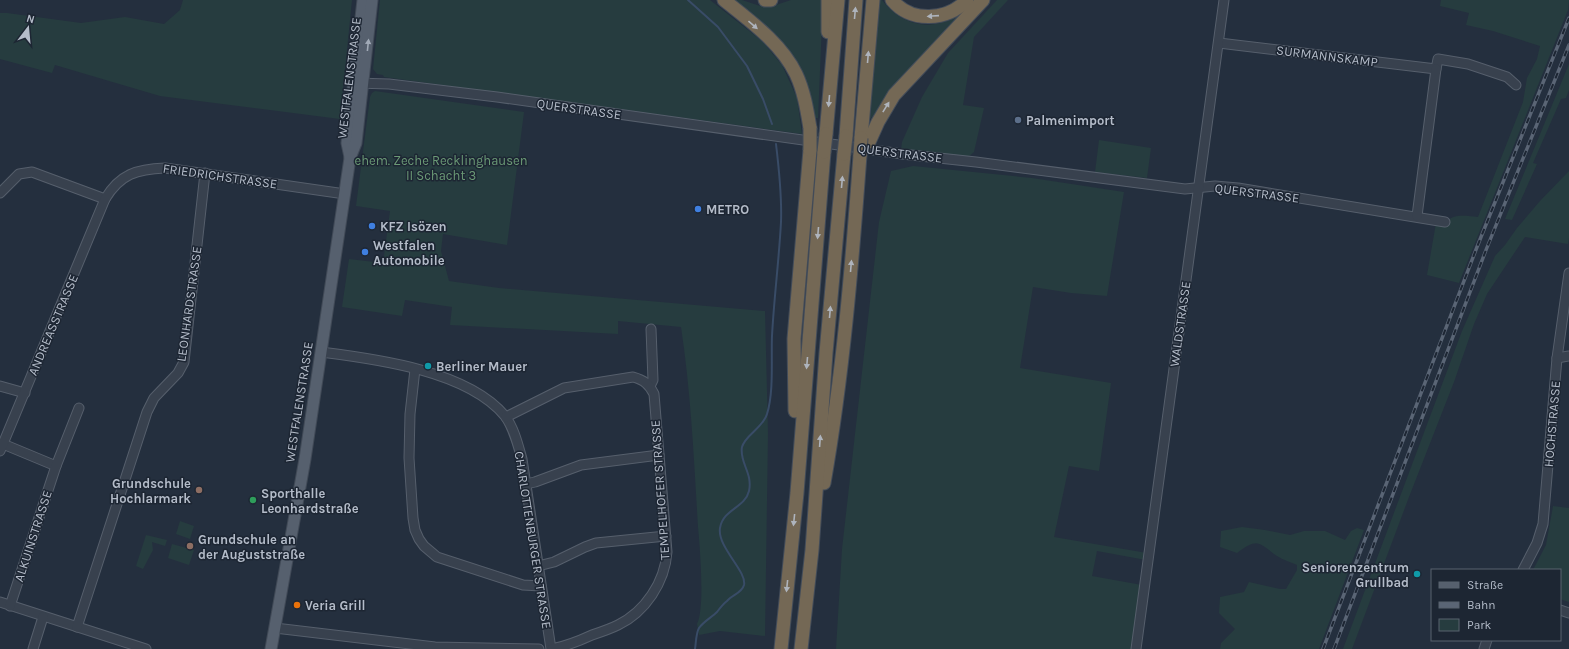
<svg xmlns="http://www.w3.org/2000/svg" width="1569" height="649" font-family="Karla,sans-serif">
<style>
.green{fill:#263c3f}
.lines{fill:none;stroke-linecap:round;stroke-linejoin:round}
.stream{stroke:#394c67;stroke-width:2}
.minor-casing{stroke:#565f6c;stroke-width:11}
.major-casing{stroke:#414a57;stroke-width:13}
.highway-casing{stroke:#434c59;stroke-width:15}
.minor{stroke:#38414e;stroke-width:9}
.major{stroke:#56606e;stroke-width:11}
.highway{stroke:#746855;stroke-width:13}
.rail-casing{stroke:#5a6575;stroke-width:3.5}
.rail{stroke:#1d2633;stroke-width:2;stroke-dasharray:6;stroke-linecap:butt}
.highway-bridge-casing{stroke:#434c59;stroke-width:15;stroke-linecap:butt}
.highway-bridge{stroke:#746855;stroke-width:13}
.oneway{fill:#aeb4bd}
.oneway2{fill:#a1aab7}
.service-dot{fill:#5c6f8a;stroke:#1d2633;stroke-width:1.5}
.shop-dot{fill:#3f7fe0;stroke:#1d2633;stroke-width:1.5}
.culture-dot{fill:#0f9aa8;stroke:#1d2633;stroke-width:1.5}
.education-dot{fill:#8d6e63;stroke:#1d2633;stroke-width:1.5}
.leisure-dot{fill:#2e9e5b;stroke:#1d2633;stroke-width:1.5}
.food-dot{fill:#e8710a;stroke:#1d2633;stroke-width:1.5}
.labels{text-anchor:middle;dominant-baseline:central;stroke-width:3;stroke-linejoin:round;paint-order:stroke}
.street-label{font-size:13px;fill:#b4bcc9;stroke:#1d2633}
.poi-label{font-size:13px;font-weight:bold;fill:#b4bcc9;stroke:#1d2633;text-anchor:start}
.park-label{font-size:13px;fill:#6b9a76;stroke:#1d2633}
</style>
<rect width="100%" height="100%" fill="#242f3e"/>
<g class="green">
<polygon points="183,0 352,0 340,119 160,96 55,65 52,73 0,59 0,13 7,13 81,23 125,17 164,24 180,10"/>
<polygon points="380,0 710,0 762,41 782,65 797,98 802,134 384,77 383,75 377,74 373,69"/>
<polygon points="731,0 742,0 760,6 773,6 791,0 823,0 818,118 814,118 804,80"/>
<path d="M879 0H882C896 19 920 30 943 22 947 21 951 20 955 18 961 13 967 6 973 0H976L889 93 874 115 870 119Z"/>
<polygon points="997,0 1008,0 974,37 963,105 984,108 974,152 967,158 901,150 902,142 922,97 948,53"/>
<path d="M1441 0H1569L1568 10 1459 283 1427 275 1436 223 1444 224C1453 213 1465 216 1478 217L1523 102 1527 78 1537 59 1540 46 1493 31 1466 25 1469 13 1440 6Z"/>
<polygon points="1569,64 1569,90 1566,98 1561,99 1533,163 1537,164 1512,220 1505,219"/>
<path d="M375 91 524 112 507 245 443 234 441 251 449 281 499 288 765 311 768 433 765 636 720 631 699 635 697 624C705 609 700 547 698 527 694 460 691 393 681 327L618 321V334L450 325 452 307 405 300 402 316 342 307 349 259 383 263 390 211 356 206 370 97 372 93Z"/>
<polygon points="1099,140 1151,148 1147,178 1095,172"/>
<polygon points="913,166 1032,178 1124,192 1107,296 1071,293 1033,287 1020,368 1111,383 1099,471 1069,466 1054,537 1147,553 1146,560 1097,551 1092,576 1142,585 1132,649 836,649 842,549 879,222 891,171"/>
<polygon points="1569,171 1569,238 1568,244 1525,237 1487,294 1474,324 1454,382 1409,497 1352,649 1343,649 1462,331 1495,256 1505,245 1517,228 1540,201"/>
<polygon points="1553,506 1569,508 1569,602 1560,599 1560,570 1533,570 1546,545"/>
<polygon points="180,521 194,526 190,539 176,534"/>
<path d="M1242 527 1265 530 1290 535 1304 531H1325L1345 540 1351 531 1357 528 1364 530 1319 649H1220L1221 643 1235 629 1219 613 1220 597 1244 592 1249 582 1280 589H1286L1297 570V565C1291 562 1283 560 1277 556 1258 543 1259 537 1237 553L1220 547 1221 531Z"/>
<polygon points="146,535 167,540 165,546 152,542 153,550 143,569 136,566"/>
<polygon points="172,544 194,550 189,565 168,558"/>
</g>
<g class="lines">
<g class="stream">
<polyline points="688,0 718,27 747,66 763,99 772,124"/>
<path d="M695 649C696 643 696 633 699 628 703 622 712 617 717 612 720 608 723 604 727 601 732 595 742 593 744 585 747 571 717 547 720 528 723 509 745 508 749 491 753 473 739 462 742 447 745 435 763 428 767 414 774 392 771 359 772 336 774 298 779 260 781 222 782 196 779 169 776 144"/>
</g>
<defs>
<g id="minor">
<polyline points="1219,43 1436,69 1438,59 1468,64 1507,77 1516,85"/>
<polyline points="356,83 389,84 497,97 902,154 976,162 1185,189 1215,186 1238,188 1445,222"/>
<polyline points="0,193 19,174 32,172 105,199"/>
<polyline points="1417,216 1436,69"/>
<path d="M321 352C377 359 468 371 505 416 514 428 518 445 522 459L551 649"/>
<polyline points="1557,358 1569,356"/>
<polyline points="415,369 410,414 409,458 413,518 415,530 419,539 424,546 437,557 523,585 541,586"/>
<polyline points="0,386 25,393"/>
<polyline points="650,386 653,380 651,329"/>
<path d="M506 417 564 388 633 377C644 380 649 384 654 394L667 552C665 582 645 612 618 625 610 629 601 632 592 635 579 641 566 646 552 649"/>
<polyline points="3,444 56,466"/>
<path d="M0 451 105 199C120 174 137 169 165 168L345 194"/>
<polyline points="526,484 535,482 581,465 659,455"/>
<polyline points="538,566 554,562 585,547 596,543 666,536"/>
<polyline points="1523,570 1537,543 1543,524 1557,358 1569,273"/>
<polyline points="0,602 146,649"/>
<polyline points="10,606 56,466 79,408"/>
<polyline points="1560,610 1569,613"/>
<polyline points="77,627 147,412 154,398 178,373 184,362 205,173"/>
<polyline points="275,628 435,647 539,649"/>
<polyline points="33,649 43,617"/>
<polyline points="1136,649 1224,0"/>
<polyline points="1484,649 1487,640"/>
</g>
<g id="major">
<polyline points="350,157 347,143 363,0"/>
<polyline points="271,649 305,459 350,158 356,143 372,0"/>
</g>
<g id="highway">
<path d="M724 0C750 21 781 43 796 74 804 91 807 110 810 128"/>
<polyline points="765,0 771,0"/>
<path d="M892 0C911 23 947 21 967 0"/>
<polyline points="828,32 828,0"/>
<polyline points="826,134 838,0"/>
<polyline points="846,136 856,0"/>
<polyline points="861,138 873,0"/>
<polyline points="869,142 878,122 894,95 983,0"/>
<polyline points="795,411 794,339 810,150"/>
<path d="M824 483C843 375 852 265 860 155"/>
<polyline points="781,649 797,493 824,152"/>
<polyline points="801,649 812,550 826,353 844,154"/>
</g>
</defs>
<use href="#minor" class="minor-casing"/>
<use href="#major" class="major-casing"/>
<use href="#highway" class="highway-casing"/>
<use href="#minor" class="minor"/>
<use href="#major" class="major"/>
<use href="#highway" class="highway"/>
<defs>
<g id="rail">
<polyline points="1323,649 1477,247 1569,18"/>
<polyline points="1334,649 1486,250 1569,45"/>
</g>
</defs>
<use href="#rail" class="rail-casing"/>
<use href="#rail" class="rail"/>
<defs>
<g id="highway-bridge">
<polyline points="810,128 810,150"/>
<polyline points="824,152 826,134"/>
<polyline points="844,154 846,136"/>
<polyline points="860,155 861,138"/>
</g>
</defs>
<use href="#highway-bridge" class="highway-bridge-casing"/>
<use href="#highway-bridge" class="highway-bridge"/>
</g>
<defs><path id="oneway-solid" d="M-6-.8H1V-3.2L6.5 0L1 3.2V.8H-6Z"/></defs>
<g class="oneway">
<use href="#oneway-solid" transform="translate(855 13) rotate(-85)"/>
<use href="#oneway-solid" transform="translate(933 16) rotate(176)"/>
<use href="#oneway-solid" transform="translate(753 25) rotate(41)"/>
<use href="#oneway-solid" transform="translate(868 57) rotate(-85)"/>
<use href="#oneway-solid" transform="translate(829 101) rotate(95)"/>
<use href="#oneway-solid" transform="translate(886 107) rotate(-58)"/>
<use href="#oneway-solid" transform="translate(842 182) rotate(-85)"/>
<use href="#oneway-solid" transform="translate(818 233) rotate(95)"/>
<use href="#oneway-solid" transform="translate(851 266) rotate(-85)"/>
<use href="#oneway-solid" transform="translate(830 312) rotate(-85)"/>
<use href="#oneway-solid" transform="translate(807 363) rotate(95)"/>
<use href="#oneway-solid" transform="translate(820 441) rotate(-86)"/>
<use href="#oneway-solid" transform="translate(794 520) rotate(96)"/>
<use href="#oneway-solid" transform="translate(787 586) rotate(96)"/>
</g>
<use class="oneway2" href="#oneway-solid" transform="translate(368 45) rotate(-84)"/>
<circle class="service-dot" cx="1018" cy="120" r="4"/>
<g class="shop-dot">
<circle cx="698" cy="209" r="4"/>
<circle cx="372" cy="226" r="4"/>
<circle cx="365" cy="252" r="4"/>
</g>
<g class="culture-dot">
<circle cx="428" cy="366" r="4"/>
<circle cx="1417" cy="574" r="4"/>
</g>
<g class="education-dot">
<circle cx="199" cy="490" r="4"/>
<circle cx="190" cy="546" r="4"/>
</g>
<circle class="leisure-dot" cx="253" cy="500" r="4"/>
<circle class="food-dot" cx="297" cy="605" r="4"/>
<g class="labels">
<g class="street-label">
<text transform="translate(1327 56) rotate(7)">SURMANNSKAMP</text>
<text transform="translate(349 78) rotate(-83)">WESTFALENSTRASSE</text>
<text transform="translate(579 109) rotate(8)">QUERSTRASSE</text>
<text transform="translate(900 153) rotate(7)">QUERSTRASSE</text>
<text transform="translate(220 176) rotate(8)">FRIEDRICHSTRASSE</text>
<text transform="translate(1257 193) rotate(7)">QUERSTRASSE</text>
<text transform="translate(189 304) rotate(-82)">LEONHARDSTRASSE</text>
<text transform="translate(1180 324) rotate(-82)">WALDSTRASSE</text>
<text transform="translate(53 325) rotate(-67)">ANDREASSTRASSE</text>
<text transform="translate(299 402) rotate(-81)">WESTFALENSTRASSE</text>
<text transform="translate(1552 424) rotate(-85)">HOCHSTRASSE</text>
<text transform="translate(660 490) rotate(-94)">TEMPELHOFER STRASSE</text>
<text transform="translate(33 536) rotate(-72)">ALKUINSTRASSE</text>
<text transform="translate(533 540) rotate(81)">CHARLOTTENBURGER STRASSE</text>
</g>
<g class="poi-label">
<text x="1026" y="120">Palmenimport</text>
<text x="706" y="209">METRO</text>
<text x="380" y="226">KFZ Isözen</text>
<text x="373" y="245">Westfalen<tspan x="373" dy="15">Automobile</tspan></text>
<text x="436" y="366">Berliner Mauer</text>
<text x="191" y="483" text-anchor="end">Grundschule<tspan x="191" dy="15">Hochlarmark</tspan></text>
<text x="261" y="493">Sporthalle<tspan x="261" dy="15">Leonhardstraße</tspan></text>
<text x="198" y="539">Grundschule an<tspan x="198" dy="15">der Auguststraße</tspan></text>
<text x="1409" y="567" text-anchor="end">Seniorenzentrum<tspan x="1409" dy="15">Grullbad</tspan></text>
<text x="305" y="605">Veria Grill</text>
</g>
<g class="park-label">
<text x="441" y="160">ehem. Zeche Recklinghausen<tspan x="441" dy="15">II Schacht 3</tspan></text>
</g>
</g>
<rect x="1431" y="569" width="130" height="72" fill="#1d2633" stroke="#59626f"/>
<rect x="1439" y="582" width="20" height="6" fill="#56606e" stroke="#59626f"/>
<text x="1467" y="589" font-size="12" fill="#b4bcc9">Straße</text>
<rect x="1439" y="602" width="20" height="6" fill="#5a6575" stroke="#59626f"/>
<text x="1467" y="609" font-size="12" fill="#b4bcc9">Bahn</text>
<rect x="1439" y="619" width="20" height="12" fill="#263c3f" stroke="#59626f"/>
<text x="1467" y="629" font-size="12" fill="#b4bcc9">Park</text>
<g transform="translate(28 28) rotate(16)" stroke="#1d2633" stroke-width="3" paint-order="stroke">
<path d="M0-3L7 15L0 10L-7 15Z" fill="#b4bcc9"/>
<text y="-6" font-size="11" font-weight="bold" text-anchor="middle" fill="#b4bcc9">N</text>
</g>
</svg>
